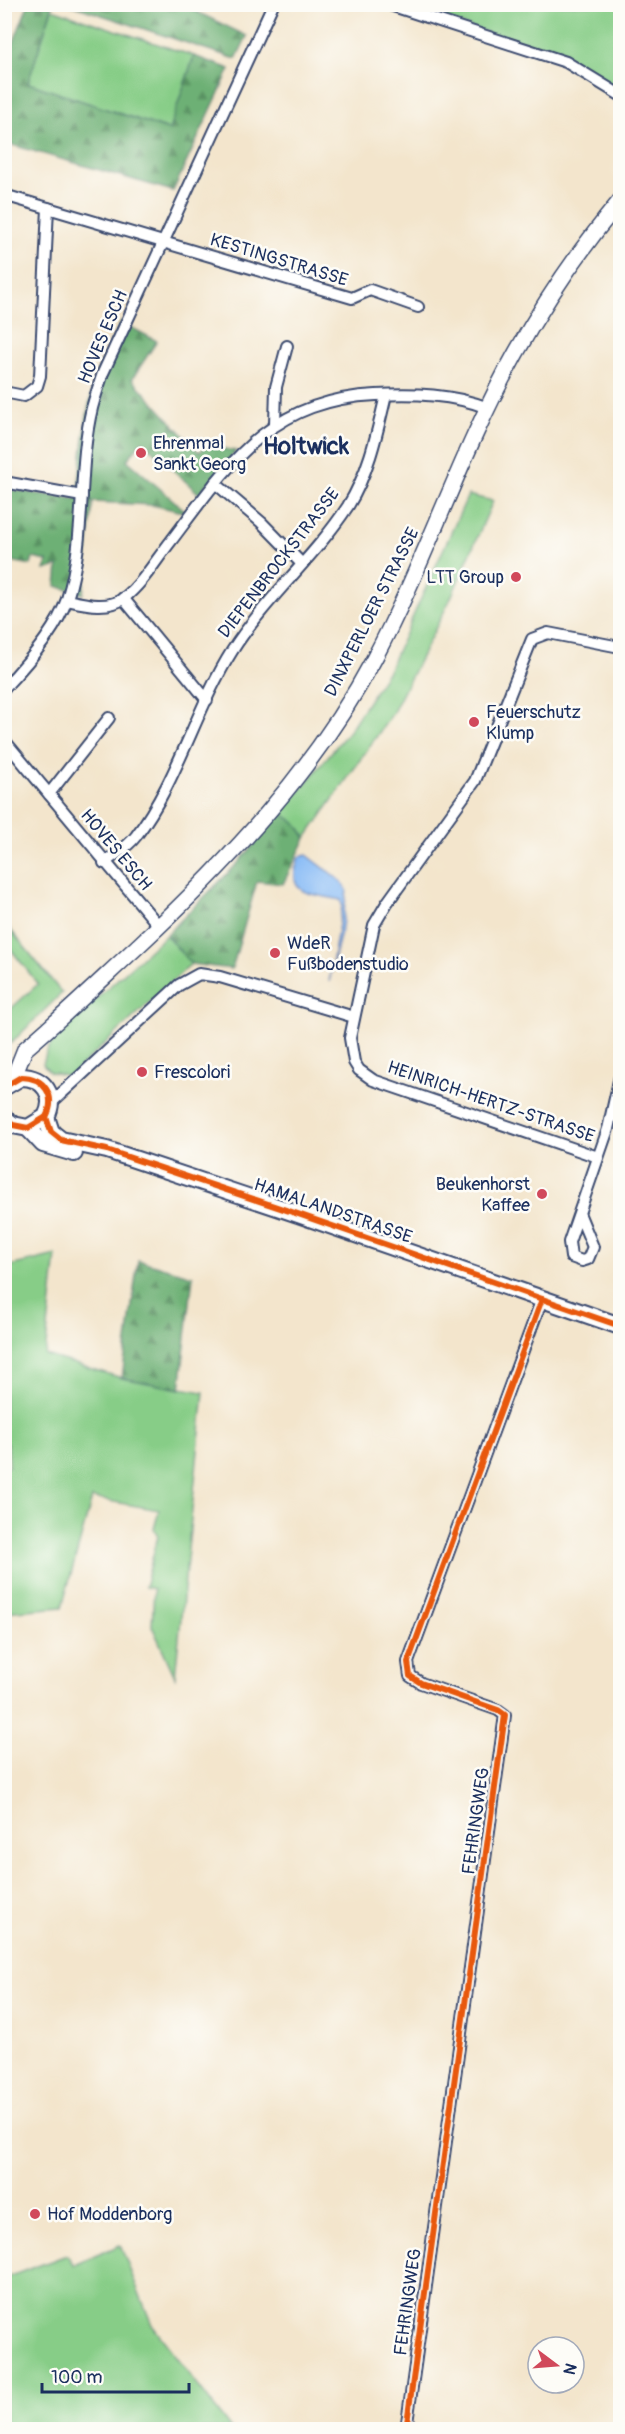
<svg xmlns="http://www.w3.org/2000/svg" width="625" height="2434" font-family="Pangolin,sans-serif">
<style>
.grass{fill:#87cd87;stroke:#517e72;stroke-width:1.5}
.forest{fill:url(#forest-firs);stroke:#447069;stroke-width:1.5}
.water{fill:#88bbf6;stroke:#5275aa;stroke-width:1.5}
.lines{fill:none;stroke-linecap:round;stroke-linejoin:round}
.street-casing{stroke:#3b4a6e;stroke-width:14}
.secondary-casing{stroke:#3b4a6e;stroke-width:18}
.primary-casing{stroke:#3b4a6e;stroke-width:20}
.street{stroke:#fff;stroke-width:10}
.secondary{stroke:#fff;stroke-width:15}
.primary{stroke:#fff;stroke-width:16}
.cycleway-casing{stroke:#fdfcf7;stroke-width:10}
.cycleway{stroke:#e8590c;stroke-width:6}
.poi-dot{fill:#d1495b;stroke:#fdfcf7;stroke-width:2}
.labels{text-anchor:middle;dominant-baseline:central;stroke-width:5;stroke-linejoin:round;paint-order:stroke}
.street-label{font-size:18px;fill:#1b2f5e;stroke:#fdfcf7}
.poi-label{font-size:18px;fill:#1b2f5e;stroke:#fdfcf7;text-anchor:start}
.district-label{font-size:24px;font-weight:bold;fill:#1b2f5e;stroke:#fdfcf7}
</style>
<defs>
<pattern id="forest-firs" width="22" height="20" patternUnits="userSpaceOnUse" patternTransform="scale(1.5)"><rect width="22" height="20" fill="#6db074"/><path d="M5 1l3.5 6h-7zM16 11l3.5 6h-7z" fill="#599062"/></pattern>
</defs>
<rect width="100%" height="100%" fill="#fdfcf7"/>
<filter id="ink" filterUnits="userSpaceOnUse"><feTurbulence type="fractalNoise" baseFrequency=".0167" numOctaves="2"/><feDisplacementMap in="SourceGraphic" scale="12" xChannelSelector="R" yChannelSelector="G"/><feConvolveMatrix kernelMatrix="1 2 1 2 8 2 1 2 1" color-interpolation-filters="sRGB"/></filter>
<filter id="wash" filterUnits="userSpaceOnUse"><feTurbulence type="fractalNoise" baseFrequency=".008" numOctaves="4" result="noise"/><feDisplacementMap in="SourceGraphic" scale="24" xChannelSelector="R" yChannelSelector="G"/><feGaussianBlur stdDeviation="1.35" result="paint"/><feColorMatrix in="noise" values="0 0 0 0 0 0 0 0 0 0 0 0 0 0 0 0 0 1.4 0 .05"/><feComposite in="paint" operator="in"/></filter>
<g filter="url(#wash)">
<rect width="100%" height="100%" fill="#f3e5cc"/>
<g class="grass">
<polygon points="400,5 620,5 620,90 562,56"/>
<polygon points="52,9 194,56 170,130 27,83"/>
<polygon points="468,495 493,501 450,600 392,714 306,838 297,824 281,813 349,731 389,669"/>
<polygon points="5,923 62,993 5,1049 5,1014 38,984 5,942"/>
<polygon points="166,935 191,964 70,1076 50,1072 43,1064 46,1053 55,1036"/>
<polygon points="56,1255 45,1355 122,1378 204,1392 175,1677 152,1626 154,1589 145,1587 158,1536 154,1529 159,1510 92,1498 62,1607 5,1612 4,1469 9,1466 8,1444 4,1444 4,1258 10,1266"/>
<polygon points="120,2245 152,2325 231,2429 5,2429 5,2278 67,2255 74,2265"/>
</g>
<g class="forest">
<polygon points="28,5 53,5 28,83 169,130 194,56 230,69 173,191 5,143 5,64"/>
<polygon points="71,5 183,5 247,36 236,59"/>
<polygon points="121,322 157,341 132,379 199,452 207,446 236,451 199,494 142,441 127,460 188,513 152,505 93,502 83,594 56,586 58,566 45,570 47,561 33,558 31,565 5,560 5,489 77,499 87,413 97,372"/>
<polygon points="281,813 297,824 306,838 283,884 257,881 232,969 191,964 166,935 239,862"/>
<polygon points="138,1260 193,1276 180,1389 122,1378"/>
</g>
<path class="water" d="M307 855 341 881 347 890 342 927 329 982 342 906 341 900C310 893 284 896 299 857Z"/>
</g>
<g filter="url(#ink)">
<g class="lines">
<defs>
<g id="street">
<polyline points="387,4 566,62 620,95"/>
<polyline points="4,195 352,298 370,290 418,307"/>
<polyline points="4,392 24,396 37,386 40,376 48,208"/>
<polyline points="275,424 276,387 287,346"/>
<polyline points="4,482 82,496"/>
<polyline points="215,483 261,522 301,563"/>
<polyline points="123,598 207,700"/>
<path d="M67 600C85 604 108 610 124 598 143 583 156 560 171 541 230 463 269 400 376 395 414 393 453 394 488 408"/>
<path d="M4 688C26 665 57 629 67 599 87 537 77 470 92 408 95 397 99 385 103 373L273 4"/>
<polyline points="4,740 159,926"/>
<polyline points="49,794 109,718"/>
<path d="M104 863C114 855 128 847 136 836 178 781 195 710 232 651 265 599 314 558 348 506 369 472 377 433 386 395"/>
<polyline points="51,1103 179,985 199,974 220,977 354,1017"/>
<polyline points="598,1157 373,1080 359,1070 354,1062 350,1038 374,925 387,903 475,781 532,639 548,633 620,647"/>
<polyline points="579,1213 593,1247 588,1259 582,1261 571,1257 569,1242 608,1129 620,1076"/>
<polyline points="406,2430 505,1715 498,1710 421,1683 410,1676 408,1662 542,1299"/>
</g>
<path id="secondary" d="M13 1079 25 1049C64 1016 100 981 138 946 229 861 315 770 374 659 427 559 461 451 516 353 546 299 581 248 620 201"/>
<g id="primary">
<path d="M4 1087 21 1077C44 1077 57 1096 46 1117L28 1128 13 1125 4 1118"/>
<polyline points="46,1117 51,1132 61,1140 107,1150 298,1214 620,1326"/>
<polyline points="28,1128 43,1144 74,1153"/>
</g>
</defs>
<use href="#street" class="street-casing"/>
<use href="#secondary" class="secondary-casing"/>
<use href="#primary" class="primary-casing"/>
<use href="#street" class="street"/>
<use href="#secondary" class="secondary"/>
<use href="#primary" class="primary"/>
<defs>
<g id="cycleway">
<path d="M4 1087 21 1077C44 1077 57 1096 46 1117L28 1128 13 1125 4 1118"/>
<polyline points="46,1117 51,1132 61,1140 107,1150 298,1214 620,1326"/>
<polyline points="406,2430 505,1715 498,1710 421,1683 410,1676 408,1662 542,1299"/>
</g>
</defs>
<use href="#cycleway" class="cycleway-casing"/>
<use href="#cycleway" class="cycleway"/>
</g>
</g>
<g class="poi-dot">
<circle cx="141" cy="453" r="6"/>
<circle cx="516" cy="577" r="6"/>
<circle cx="474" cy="722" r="6"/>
<circle cx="275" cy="953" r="6"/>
<circle cx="142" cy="1072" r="6"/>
<circle cx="542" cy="1194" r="6"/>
<circle cx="35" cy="2214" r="6"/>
</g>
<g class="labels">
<g class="street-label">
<text transform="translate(279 260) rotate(17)">KESTINGSTRASSE</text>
<text transform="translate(103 337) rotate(-67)">HOVES ESCH</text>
<text transform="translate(279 563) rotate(-52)">DIEPENBROCKSTRASSE</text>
<text transform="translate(372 612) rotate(-63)">DINXPERLOER STRASSE</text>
<text transform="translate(116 850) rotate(50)">HOVES ESCH</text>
<text transform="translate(491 1102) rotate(19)">HEINRICH-HERTZ-STRASSE</text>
<text transform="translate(333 1211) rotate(19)">HAMALANDSTRASSE</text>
<text transform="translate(476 1821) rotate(-82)">FEHRINGWEG</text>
<text transform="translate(408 2302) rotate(-82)">FEHRINGWEG</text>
</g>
<g class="poi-label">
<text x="153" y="443">Ehrenmal<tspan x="153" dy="21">Sankt Georg</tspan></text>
<text x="504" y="577" text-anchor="end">LTT Group</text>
<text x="486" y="712">Feuerschutz<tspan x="486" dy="21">Klump</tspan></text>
<text x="287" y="943">WdeR<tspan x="287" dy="21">Fußbodenstudio</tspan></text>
<text x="154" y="1072">Frescolori</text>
<text x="530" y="1184" text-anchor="end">Beukenhorst<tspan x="530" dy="21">Kaffee</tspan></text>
<text x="47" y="2214">Hof Moddenborg</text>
</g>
<g class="district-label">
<text x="306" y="446">Holtwick</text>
</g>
</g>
<rect width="625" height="2434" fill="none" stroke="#fdfcf7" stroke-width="24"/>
<g transform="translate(556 2365) rotate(106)"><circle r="28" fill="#fdfcf7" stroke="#a3aaba" stroke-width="1.5"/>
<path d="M0-4.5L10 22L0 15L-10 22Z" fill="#d1495b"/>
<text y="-9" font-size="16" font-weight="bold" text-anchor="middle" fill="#1b2f5e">N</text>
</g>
<path d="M42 2383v9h147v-9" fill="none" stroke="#1b2f5e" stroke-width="3"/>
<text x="51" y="2383" font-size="18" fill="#1b2f5e" stroke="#fdfcf7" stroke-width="4.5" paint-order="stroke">100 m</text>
</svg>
